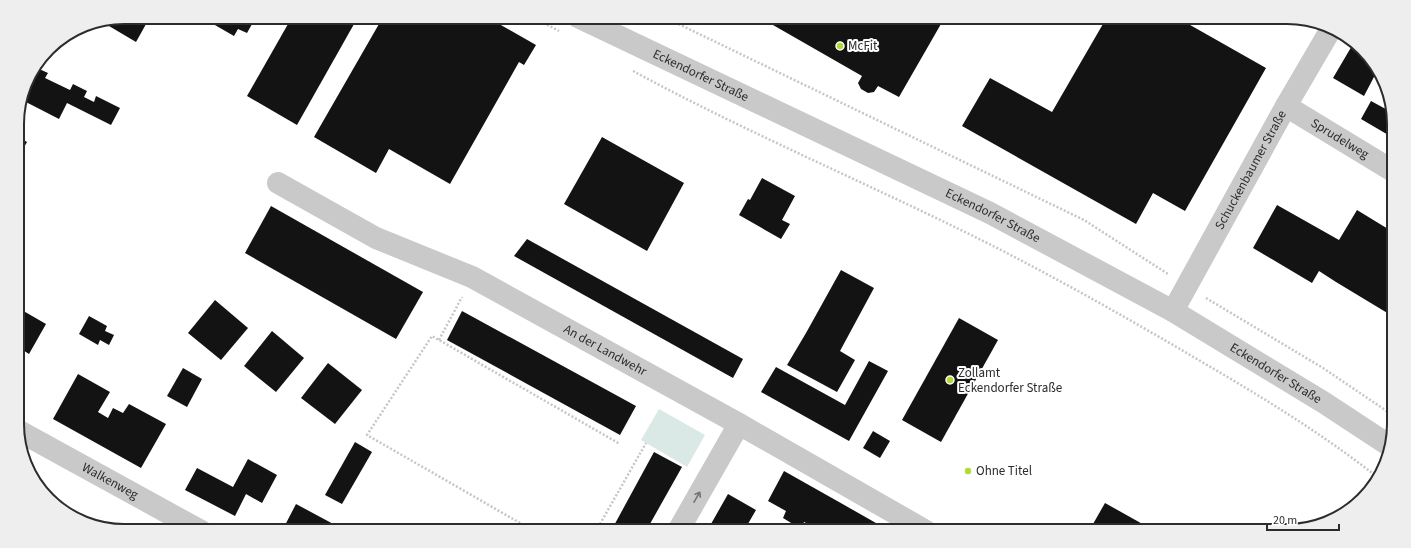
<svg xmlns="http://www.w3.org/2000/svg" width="1411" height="548" font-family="'Source Sans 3',sans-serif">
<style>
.green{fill:#dae9e6}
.building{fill:#131313}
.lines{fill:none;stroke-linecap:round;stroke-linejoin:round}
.path{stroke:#c6c6c6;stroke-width:2.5;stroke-dasharray:2 2;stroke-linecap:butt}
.minor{stroke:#c9c9c9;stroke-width:22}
.oneway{stroke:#737373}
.poi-dot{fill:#b1da37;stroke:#fff;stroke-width:1.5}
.labels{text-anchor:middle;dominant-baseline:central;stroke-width:4;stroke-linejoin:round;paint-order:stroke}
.poi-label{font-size:13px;fill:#2c2c2c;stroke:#fff;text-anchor:start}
.street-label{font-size:13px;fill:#2c2c2c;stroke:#fff}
.rim{fill:none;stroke:#2c2c2c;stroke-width:2}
</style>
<rect width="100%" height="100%" fill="#fff"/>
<polygon class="green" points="659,409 705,435 687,467 641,440"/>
<g class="building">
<polygon points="124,17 150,17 136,42 109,26 112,19"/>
<polygon points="201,17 256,17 247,33 238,29 234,36"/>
<polygon points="292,17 358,17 297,125 247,96"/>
<polygon points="383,17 487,17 536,45 524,65 519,62 450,184 389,149 376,173 314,137"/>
<polygon points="769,17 945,17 899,97 878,86 874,92 868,93 861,89 858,83 862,76 766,21"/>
<polygon points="1107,17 1176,17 1266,68 1185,211 1153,193 1136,224 962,126 990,78 1052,112"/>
<polygon points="1353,44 1368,54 1378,77 1375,75 1364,96 1333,78"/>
<polygon points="37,68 48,73 45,78 70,90 73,84 87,91 84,97 94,102 96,96 120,108 111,125 67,103 59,119 22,100"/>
<polygon points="1371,101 1393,113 1393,132 1390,136 1361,119"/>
<polygon points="17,136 27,142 17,160"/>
<polygon points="602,137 684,183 647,251 564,204"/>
<polygon points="762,178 795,196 782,220 790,224 781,239 739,215 748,199 750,200"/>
<polygon points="1277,205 1339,240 1357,210 1393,232 1394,317 1336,282 1319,271 1312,283 1253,248"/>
<polygon points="271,206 423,292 396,339 245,253"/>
<polygon points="527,239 743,359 733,378 514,256"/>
<polygon points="841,270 874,288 840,351 855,360 837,392 787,365 806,333"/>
<polygon points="215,300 248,328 221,360 188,333"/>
<polygon points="20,309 46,324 29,354 18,347 18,313"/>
<polygon points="462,311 636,406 620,435 447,340"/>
<polygon points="89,316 107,326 105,331 114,335 109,345 100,340 98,345 79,334"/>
<polygon points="959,318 998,340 941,442 902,420"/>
<polygon points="272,331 304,358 276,392 244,366"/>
<polygon points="869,361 888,371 849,441 761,392 776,367 845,405"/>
<polygon points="328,363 362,390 335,424 301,398"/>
<polygon points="183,368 202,379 187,407 167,396"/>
<polygon points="78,374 110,392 98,412 108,418 113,408 123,413 129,404 166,424 141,468 53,419"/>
<polygon points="873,431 890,441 880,458 863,448"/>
<polygon points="355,442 372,452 342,504 325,495"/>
<polygon points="654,452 682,467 646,531 611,531"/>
<polygon points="248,459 277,475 262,503 246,494 235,516 185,490 197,468 233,487"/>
<polygon points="784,471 839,502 890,531 821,531 804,522 801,529 783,518 786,511 768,501"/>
<polygon points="728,494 756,510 745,529 748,531 707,531"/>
<polygon points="1105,503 1155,531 1089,531"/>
<polygon points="296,504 337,526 335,529 338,531 282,531"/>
<polygon points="75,514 96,526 89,525 74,515"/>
</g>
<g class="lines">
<g class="path">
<polyline points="533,17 559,31"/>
<polyline points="664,17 1084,220 1168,274"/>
<path d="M633 71C753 136 879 188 1001 250 1069 285 1136 323 1202 362 1262 397 1321 433 1376 476"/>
<polyline points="1206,298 1323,368 1394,416"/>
<polyline points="439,340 462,297"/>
<polyline points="534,531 367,435 432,336 620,444"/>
<polyline points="596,531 646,443"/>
</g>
<g class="minor">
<path id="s1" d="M578 17 990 213 1173 311 1323 402 1390 446"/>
<path id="s2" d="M1286 106 1393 171"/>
<path id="s3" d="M278 183 376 238 472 277 739 424 926 531"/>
<path id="s4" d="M1173 311 1286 106 1331 29"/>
<path id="s5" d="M19 431 201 531"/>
<polyline points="678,531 739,424"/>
</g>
</g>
<defs><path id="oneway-shaft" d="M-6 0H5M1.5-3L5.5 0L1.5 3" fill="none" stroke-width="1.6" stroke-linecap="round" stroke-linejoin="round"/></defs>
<use class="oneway" href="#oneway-shaft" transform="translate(697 497) rotate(-60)"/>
<g class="poi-dot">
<circle cx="840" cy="46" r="4"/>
<circle cx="950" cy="380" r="4"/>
<circle cx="968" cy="471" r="4"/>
</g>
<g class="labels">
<g class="poi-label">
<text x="848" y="46">McFit</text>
<text x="958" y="373">Zollamt<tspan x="958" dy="15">Eckendorfer Straße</tspan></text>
<text x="976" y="471">Ohne Titel</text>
</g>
<g class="street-label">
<text stroke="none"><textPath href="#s1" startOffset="136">Eckendorfer Straße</textPath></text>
<text stroke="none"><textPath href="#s2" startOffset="63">Sprudelweg</textPath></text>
<text stroke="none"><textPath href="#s4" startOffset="161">Schuckenbaumer Straße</textPath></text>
<text stroke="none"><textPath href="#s1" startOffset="460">Eckendorfer Straße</textPath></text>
<text stroke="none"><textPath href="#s3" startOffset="368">An der Landwehr</textPath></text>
<text stroke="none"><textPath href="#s1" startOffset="784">Eckendorfer Straße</textPath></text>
<text stroke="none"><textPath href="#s5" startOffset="104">Walkenweg</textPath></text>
</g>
</g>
<path d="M0 0H1411V548H0ZM124 24H1287A100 100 0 0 1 1387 124V424A100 100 0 0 1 1287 524H124A100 100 0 0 1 24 424V124A100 100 0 0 1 124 24Z" fill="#eee" fill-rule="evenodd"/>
<path class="rim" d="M124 24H1287A100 100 0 0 1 1387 124V424A100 100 0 0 1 1287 524H124A100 100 0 0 1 24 424V124A100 100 0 0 1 124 24Z"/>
<path d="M1267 524v6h72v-6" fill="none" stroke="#2c2c2c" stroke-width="2"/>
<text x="1273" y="524" font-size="12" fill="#2c2c2c" stroke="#ffffff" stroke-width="3" paint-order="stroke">20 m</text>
</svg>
